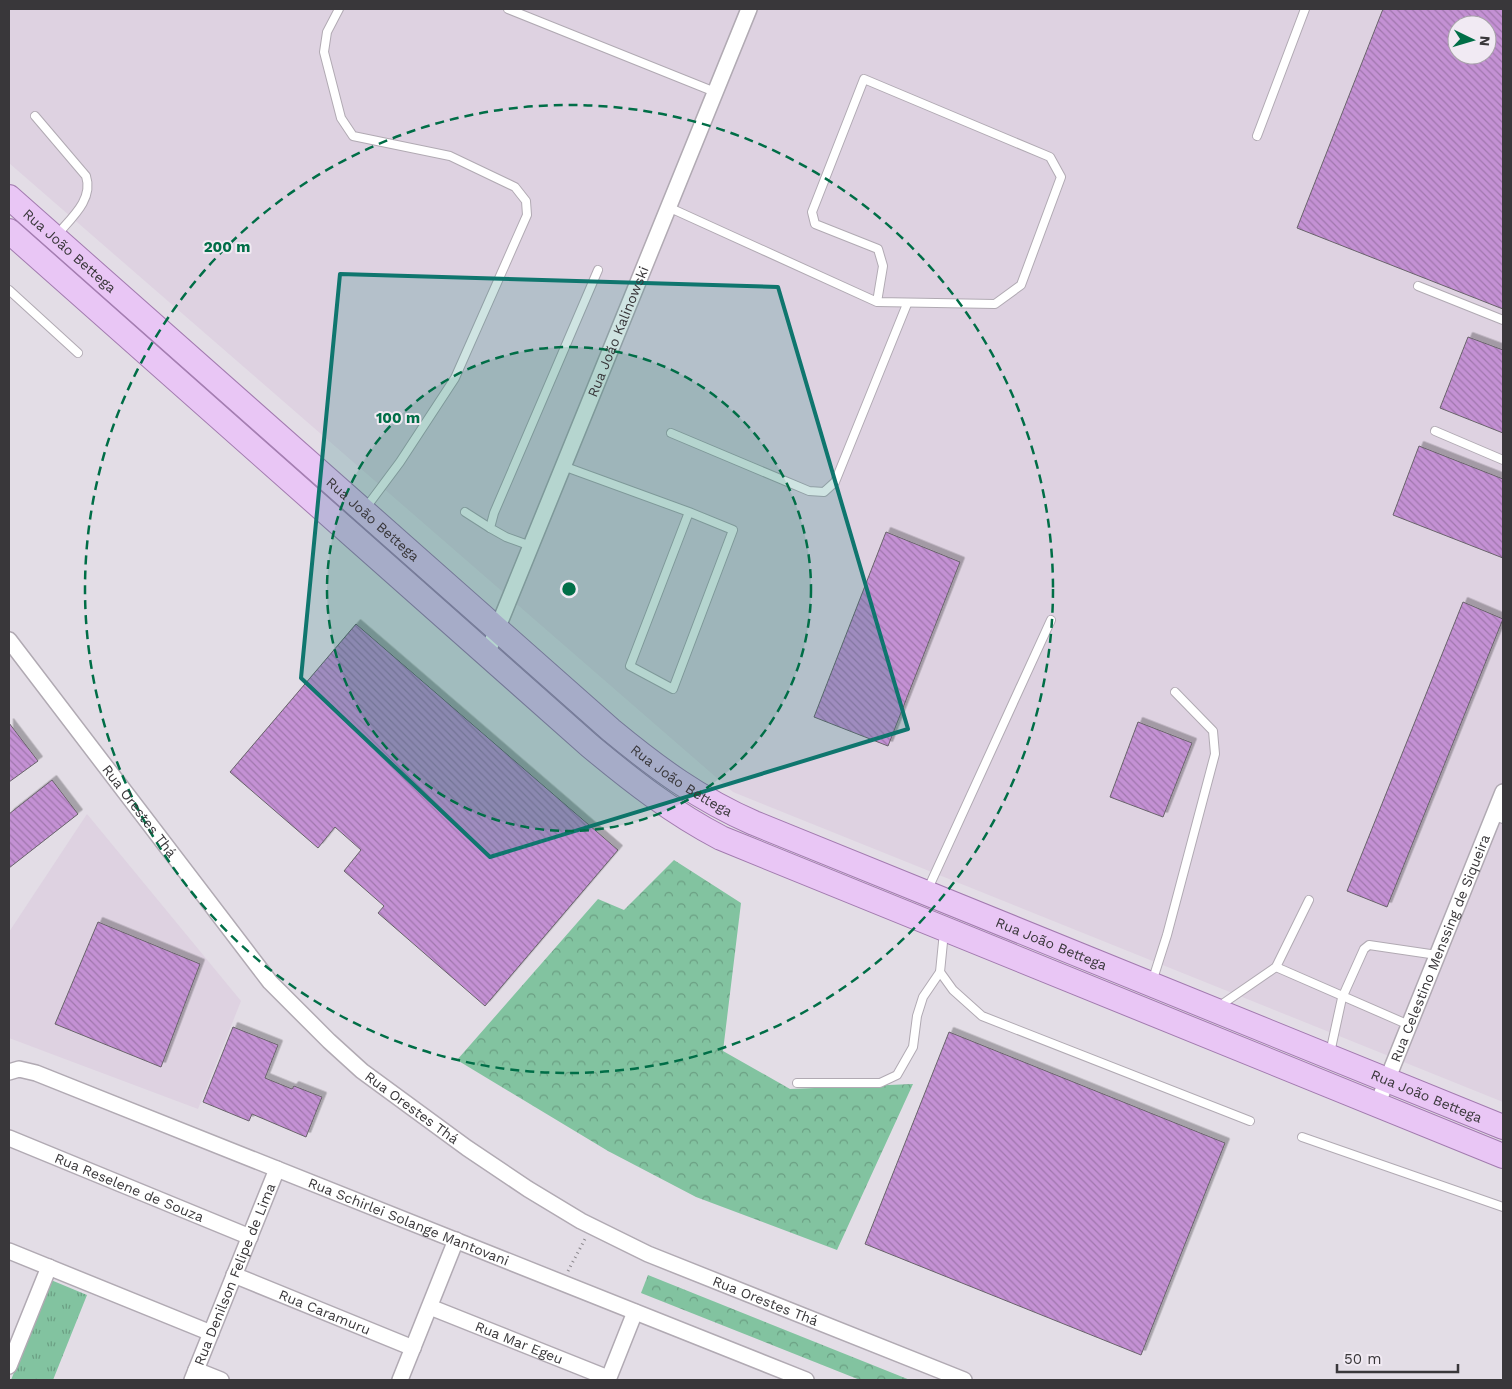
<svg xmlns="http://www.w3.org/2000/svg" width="1512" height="1389" font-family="'Work Sans',sans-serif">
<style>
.built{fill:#ded2e1;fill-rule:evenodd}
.grass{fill:url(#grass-tufts)}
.forest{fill:url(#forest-crowns)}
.building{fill:url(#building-back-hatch);stroke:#69636b;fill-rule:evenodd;filter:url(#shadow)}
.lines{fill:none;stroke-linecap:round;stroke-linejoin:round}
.service-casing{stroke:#b1aab3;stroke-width:10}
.minor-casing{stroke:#b1aab3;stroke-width:18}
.primary-casing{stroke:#a27baf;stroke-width:26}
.path{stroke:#88858a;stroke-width:3;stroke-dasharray:1 4;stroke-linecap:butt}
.service{stroke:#fff;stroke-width:8}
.minor{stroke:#fff;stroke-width:15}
.primary{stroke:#e9c6f5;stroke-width:24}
.marked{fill:#0f766e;fill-opacity:0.2;stroke:#0f766e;stroke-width:4;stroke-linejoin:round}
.ring{fill:none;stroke:#006e47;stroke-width:2.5;stroke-dasharray:9 6}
.labels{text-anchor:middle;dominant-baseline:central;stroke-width:4;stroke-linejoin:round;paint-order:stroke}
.street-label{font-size:14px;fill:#39373a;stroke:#f1eaf3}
.centre{fill:#006e47;stroke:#f1eaf3;stroke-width:2.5}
.ring-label{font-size:15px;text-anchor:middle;font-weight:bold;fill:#006e47;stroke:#f1eaf3;stroke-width:4;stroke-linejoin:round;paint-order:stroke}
</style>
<defs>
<pattern id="grass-tufts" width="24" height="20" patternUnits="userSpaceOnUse" patternTransform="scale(1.25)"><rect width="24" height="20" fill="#82c3a0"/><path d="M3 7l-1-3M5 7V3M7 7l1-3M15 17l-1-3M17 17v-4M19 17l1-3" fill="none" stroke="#6b9f83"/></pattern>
<pattern id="forest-crowns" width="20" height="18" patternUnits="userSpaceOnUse" patternTransform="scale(1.25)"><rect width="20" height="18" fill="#82c3a0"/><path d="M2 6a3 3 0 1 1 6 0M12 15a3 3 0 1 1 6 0" fill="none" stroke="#6b9f83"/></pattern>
<pattern id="building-back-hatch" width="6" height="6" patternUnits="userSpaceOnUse" patternTransform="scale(1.25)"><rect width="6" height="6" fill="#c491d4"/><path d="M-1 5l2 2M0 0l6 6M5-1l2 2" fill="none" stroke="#a077ad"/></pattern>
<filter id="shadow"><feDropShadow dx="4.5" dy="-4.5" stdDeviation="0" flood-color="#0004"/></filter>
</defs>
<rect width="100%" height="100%" fill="#e3dde6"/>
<g class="built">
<path d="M9 9H1503V1102L733 792 9 163ZM1457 25H1487V55H1457Z"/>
<polygon points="87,814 241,1001 198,1109 9,1038 9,932"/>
</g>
<polygon class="grass" points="51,1280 87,1295 53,1380 11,1380"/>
<g class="forest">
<polygon points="674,860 741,903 723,1051 790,1089 913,1084 837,1250 696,1197 608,1151 457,1060 598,899 624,910"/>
<polygon points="648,1275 910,1380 860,1380 641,1293"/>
</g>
<g class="building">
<path d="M1383 9H1503V309L1297 228ZM1457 25H1487V55H1457Z"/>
<polygon points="1468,337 1503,350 1503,433 1440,408"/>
<polygon points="1419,446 1503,479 1503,558 1393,515"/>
<polygon points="886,532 960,562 888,746 814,717"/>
<polygon points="1463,602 1503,619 1387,907 1347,891"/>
<polygon points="356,624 618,850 485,1006 378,913 384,906 344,871 361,850 335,827 318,848 230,772"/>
<polygon points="1138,722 1192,743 1163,817 1110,797"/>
<polygon points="9,723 38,761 9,782"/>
<polygon points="52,780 78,814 9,868 9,814"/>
<polygon points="98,922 200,964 161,1067 55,1024"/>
<polygon points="233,1027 278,1045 265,1078 292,1089 294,1086 322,1097 306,1137 252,1114 249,1121 203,1102"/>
<polygon points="949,1032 1225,1143 1141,1355 865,1244"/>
</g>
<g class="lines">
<defs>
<g id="service">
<polyline points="339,9 327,32 324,52 341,118 353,136 450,156 515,187 526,201 527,215 455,378 400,462 365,509"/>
<polyline points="508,9 715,92"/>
<path d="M35 116 86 176C94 200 70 219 56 236"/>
<polyline points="1257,136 1305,9"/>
<polyline points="668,207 877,302 995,304 1021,285 1061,177 1050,157 864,79 812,212 815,224 878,249 883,266 877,302"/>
<polyline points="1418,286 1503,320"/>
<polyline points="9,290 78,353"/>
<polyline points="1435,431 1503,460"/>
<polyline points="671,433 809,491 824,492 835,482 907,304"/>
<polyline points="563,466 689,512 630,666 673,689 733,530 689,512"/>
<polyline points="465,512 490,528"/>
<polyline points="531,546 506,537 490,528 494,513 598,270"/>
<polyline points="1494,816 1503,819"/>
<polyline points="927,891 1051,620"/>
<polyline points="944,932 940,972 953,990 982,1016 1250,1121"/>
<polyline points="1276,967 1409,1025"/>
<polyline points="1152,982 1167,935 1215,754 1213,731 1175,692"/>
<polyline points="1218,1007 1276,967 1309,900"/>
<polyline points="1330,1053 1342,998 1364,949 1369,945 1437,955"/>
<polyline points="797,1083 880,1083 897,1075 913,1047 917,1016 923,997 940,972"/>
<polyline points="1302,1137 1503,1207"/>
</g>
<g id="minor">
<path id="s1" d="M9 640 270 982 329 1041 362 1071 467 1148 528 1189 581 1221 648 1254 964 1380"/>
<path id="s2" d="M487 654 749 9"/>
<path id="s3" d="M9 1072 19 1069 36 1073 806 1380"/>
<path id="s4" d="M1377 1105 1503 792"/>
<path id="s5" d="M9 1138 250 1237"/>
<polyline points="9,1251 211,1333"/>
<path id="s6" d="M234 1275 413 1348"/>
<path id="s7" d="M430 1307 608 1378"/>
<polyline points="9,1366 49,1267"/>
<polyline points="196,1370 221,1380"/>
<path id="s8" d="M192 1380 277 1169"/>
<polyline points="400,1380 456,1240"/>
<polyline points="608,1380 635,1312"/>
</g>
<g id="primary">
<path id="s9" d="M9 197 611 730C657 768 699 799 754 823L1503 1127"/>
<path d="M9 231 590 746C632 781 673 813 721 838L1503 1156"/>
</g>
</defs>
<use href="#service" class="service-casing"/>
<use href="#minor" class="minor-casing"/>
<use href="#primary" class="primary-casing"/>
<polyline class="path" points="568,1271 585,1239"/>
<use href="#service" class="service"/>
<use href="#minor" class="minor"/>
<use href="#primary" class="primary"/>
</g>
<path class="marked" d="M340 274 778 287 908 729 490 857 301 678Z"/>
<circle cx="569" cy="589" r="242" fill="#006e47" fill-opacity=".12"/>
<g class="ring">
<circle cx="569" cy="589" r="242"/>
<circle cx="569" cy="589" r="484"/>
</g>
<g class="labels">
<g class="street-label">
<text stroke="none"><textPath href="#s9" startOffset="81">Rua João Bettega</textPath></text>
<text stroke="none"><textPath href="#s2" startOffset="348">Rua João Kalinowski</textPath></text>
<text stroke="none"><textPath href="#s9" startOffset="486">Rua João Bettega</textPath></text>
<text stroke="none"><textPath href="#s9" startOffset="891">Rua João Bettega</textPath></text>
<text stroke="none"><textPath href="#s1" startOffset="215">Rua Orestes Thá</textPath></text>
<text stroke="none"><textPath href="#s9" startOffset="1296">Rua João Bettega</textPath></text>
<text stroke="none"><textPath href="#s4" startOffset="169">Rua Celestino Menssing de Siqueira</textPath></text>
<text stroke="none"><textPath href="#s9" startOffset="1701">Rua João Bettega</textPath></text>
<text stroke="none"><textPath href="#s1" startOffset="620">Rua Orestes Thá</textPath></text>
<text stroke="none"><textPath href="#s5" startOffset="130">Rua Reselene de Souza</textPath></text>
<text stroke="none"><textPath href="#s3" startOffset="429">Rua Schirlei Solange Mantovani</textPath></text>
<text stroke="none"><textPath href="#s8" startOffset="114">Rua Denilson Felipe de Lima</textPath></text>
<text stroke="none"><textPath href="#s1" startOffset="1025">Rua Orestes Thá</textPath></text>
<text stroke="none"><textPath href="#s6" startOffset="98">Rua Caramuru</textPath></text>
<text stroke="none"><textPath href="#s7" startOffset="96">Rua Mar Egeu</textPath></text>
</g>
</g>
<circle cx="569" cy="589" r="8" class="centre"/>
<g class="ring-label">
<text x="227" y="252">200 m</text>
<text x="398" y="423">100 m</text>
</g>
<rect width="1512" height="1389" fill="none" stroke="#39373a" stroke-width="20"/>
<g transform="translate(1472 40) rotate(95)"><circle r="24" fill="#f1eaf3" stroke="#a7a2a9"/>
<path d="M0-4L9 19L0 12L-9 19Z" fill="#006e47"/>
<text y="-8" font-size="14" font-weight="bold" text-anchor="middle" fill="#39373a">N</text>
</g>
<path d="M1337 1364v8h121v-8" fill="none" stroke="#39373a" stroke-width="2.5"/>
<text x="1344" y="1364" font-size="15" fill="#39373a" stroke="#f1eaf3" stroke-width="4" paint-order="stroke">50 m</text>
</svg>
